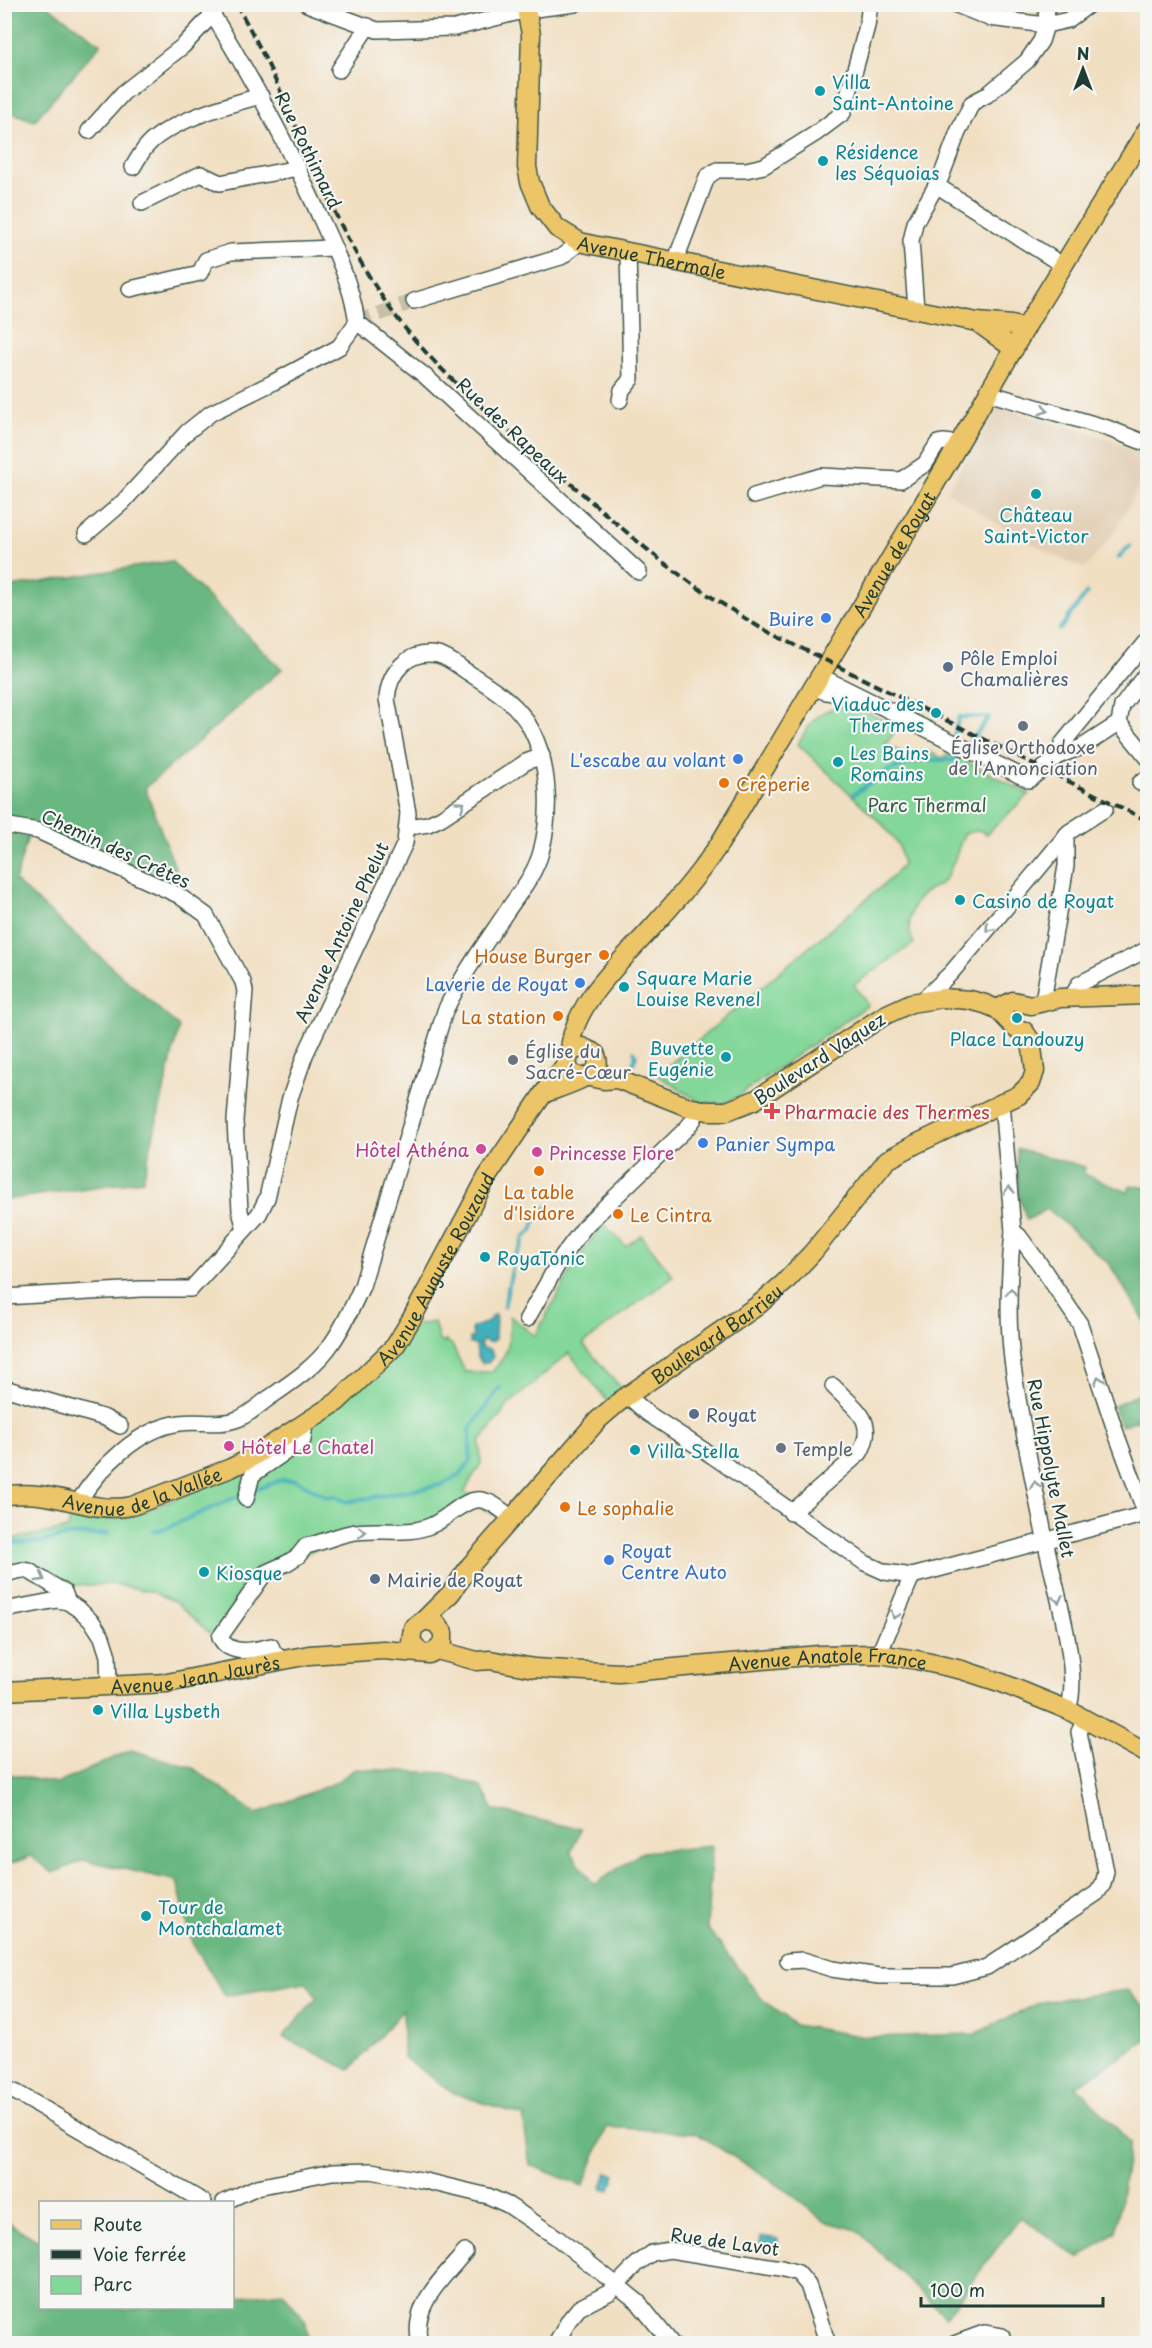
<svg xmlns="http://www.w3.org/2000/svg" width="1152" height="2348" font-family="'Playpen Sans',sans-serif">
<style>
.built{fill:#e1ceb3}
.green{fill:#83d799;stroke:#518a66;stroke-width:1.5}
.forest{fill:#6ab881;stroke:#447a5a;stroke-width:1.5}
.water{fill:#41b0bc;stroke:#307678;stroke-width:1.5}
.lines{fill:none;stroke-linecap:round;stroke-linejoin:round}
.stream{stroke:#41b0bc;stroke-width:4}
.minor-tunnel{stroke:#c7bfa6;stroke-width:15;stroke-dasharray:15 8;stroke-linecap:butt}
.minor-casing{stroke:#3e5549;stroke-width:18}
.major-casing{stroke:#3e5549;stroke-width:21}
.minor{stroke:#fff;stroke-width:15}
.major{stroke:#edc569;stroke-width:18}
.rail{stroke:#1f3d34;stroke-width:4;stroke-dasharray:9 4.5;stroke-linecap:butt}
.oneway{stroke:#8f9e9a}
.culture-dot{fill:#0f9aa8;stroke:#f6f6f2;stroke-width:2}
.shop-dot{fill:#3f7fe0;stroke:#f6f6f2;stroke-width:2}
.service-dot{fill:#5c6f8a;stroke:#f6f6f2;stroke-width:2}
.worship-dot{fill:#6b7280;stroke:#f6f6f2;stroke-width:2}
.food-dot{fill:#e8710a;stroke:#f6f6f2;stroke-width:2}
.health-dot{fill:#e0444e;stroke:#f6f6f2;stroke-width:2}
.hotel-dot{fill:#d1479c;stroke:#f6f6f2;stroke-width:2}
.labels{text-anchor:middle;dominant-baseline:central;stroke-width:4.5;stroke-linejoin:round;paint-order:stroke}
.culture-label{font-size:18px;fill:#0d838f;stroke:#f6f6f2;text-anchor:start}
.street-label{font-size:18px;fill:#1f3d34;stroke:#f6f6f2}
.shop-label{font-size:18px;fill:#366cbe;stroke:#f6f6f2;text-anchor:end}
.service-label{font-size:18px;fill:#4e5e75;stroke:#f6f6f2;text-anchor:start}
.worship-label{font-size:18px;fill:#5b616d;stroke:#f6f6f2;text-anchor:start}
.food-label{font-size:18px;fill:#c56008;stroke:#f6f6f2;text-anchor:start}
.park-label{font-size:18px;fill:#335c48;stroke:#f6f6f2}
.health-label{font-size:18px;fill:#be3a42;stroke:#f6f6f2;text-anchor:start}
.hotel-label{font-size:18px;fill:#b23c85;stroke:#f6f6f2;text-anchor:start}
</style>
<rect width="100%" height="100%" fill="#f6f6f2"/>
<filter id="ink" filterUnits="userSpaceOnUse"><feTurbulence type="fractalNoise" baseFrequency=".0167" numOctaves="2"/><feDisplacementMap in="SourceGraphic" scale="12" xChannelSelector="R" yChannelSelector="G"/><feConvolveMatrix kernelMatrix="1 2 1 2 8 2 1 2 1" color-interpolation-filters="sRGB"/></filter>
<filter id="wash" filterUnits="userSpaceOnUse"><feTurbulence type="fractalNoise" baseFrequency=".008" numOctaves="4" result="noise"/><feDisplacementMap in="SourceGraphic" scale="24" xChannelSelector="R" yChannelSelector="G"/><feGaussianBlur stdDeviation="1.35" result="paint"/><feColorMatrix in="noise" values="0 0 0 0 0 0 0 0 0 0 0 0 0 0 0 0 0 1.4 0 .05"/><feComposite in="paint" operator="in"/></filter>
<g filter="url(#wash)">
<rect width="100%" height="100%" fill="#f1dfc2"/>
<polygon class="built" points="998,407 1104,438 1147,456 1147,471 1116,530 1085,569 1058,557 1014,534 947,492"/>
<g class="green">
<path d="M852 705 898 727 886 744 912 759 916 752 924 756 929 752 942 758 951 753 1029 794 987 834 979 830 964 834C958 848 954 866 945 879 941 885 936 886 930 889 911 900 904 924 914 943L854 985 868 1005 737 1097 723 1104 700 1102 657 1075 889 880 903 865 899 846 884 826 798 744C812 718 821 707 852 705Z"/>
<path d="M603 1224 626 1246 641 1235 673 1276 583 1344 628 1396 613 1408 569 1353 508 1405 480 1442 481 1463 464 1492 517 1513 509 1521 474 1504 429 1531 351 1538 309 1552 266 1576 215 1638 175 1602 153 1592 114 1584 65 1586 5 1569 4 1536 6 1540 68 1529 71 1513 102 1519 130 1517 246 1470 416 1325 434 1322 439 1341 444 1343 446 1340 452 1345 465 1372H492C511 1351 509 1342 510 1316L535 1336 577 1260Z"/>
</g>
<g class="forest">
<polygon points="4,5 46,5 101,44 34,121 5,110"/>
<polygon points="171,561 282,669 145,788 184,891 31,826 15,881 179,1027 143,1180 5,1200 5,588"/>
<polygon points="1017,1149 1085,1167 1084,1174 1128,1192 1130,1185 1147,1188 1147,1329 1145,1322 1110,1265 1048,1209 1027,1220 1018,1194"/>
<polygon points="1147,1390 1147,1416 1121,1426 1113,1406"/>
<polygon points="131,1750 193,1768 256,1814 335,1783 355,1769 445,1773 481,1787 494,1810 581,1829 571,1852 594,1885 642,1852 712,1846 707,1928 762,1999 795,2025 866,2037 975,2034 1041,2002 1127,1990 1147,2010 1147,2040 1076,2086 1130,2142 1116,2231 1079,2258 1020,2217 946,2317 857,2230 824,2221 792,2194 696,2133 607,2127 583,2186 530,2165 523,2116 454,2093 403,2057 403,2010 350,2070 283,2037 317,1998 306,1982 225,1996 192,1943 177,1881 84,1860 53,1873 31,1856 5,1866 5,1773 57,1784"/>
<polygon points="5,2221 40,2242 40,2308 121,2308 123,2310 144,2308 232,2308 233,2298 283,2292 306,2322 308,2343 5,2343"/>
</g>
<g class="water">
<polygon points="494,1315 496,1315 495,1339 490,1343 483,1340 480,1344 482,1348 491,1350 493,1357 488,1363 482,1363 477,1356 476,1345 470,1344 470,1338 473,1338 472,1328 486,1323"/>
<polygon points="607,2172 615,2175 610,2190 602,2188"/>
<polygon points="761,2236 778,2239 777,2247 760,2244"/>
</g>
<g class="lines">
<g class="stream">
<polyline points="1118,558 1130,546"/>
<polyline points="1059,630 1087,593"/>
<polyline points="954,736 959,717 988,717"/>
<polyline points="968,745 989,717"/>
<polyline points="854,794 887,771 919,760 954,760 963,751"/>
<polyline points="633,1063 636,1056 634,1051"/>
<path d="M504 1307C506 1297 514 1264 513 1259L521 1247 524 1237 532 1231 536 1218 547 1207"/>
<polyline points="252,1491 281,1480 296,1480 327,1497 336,1496 346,1502 441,1485 460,1475 470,1461 470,1429 500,1387"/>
<polyline points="154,1531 167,1528 245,1493"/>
<polyline points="4,1545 15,1543 42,1542 71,1535 108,1534"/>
</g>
</g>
</g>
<g filter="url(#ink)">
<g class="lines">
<polyline class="minor-tunnel" points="357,322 414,301"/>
<defs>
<g id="minor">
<path d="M206 4C247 69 283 136 315 206 332 243 351 281 357 322"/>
<polyline points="307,4 377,30 455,28 527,10 575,4"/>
<polyline points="954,4 989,18 1046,25 1068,20 1090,4"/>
<polyline points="339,70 368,26"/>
<polyline points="89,131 123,93 183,46 212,15"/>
<path d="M133 167C137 160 141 153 146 147 166 122 230 104 261 96"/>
<polyline points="936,185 1064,266"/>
<polyline points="142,203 201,174 220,183 298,168"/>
<polyline points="675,262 707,177 717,170 746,170 764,166 815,134 843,113 867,26 870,4"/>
<polyline points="130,289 200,273 206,260 231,252 334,248"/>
<polyline points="414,301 561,257 580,242"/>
<polyline points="916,309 911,241 915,223 941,177 958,132 972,103 987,95 1027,61 1041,41 1046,25 1047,4"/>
<polyline points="357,322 425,376 639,572"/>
<polyline points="988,393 1107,428 1148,444"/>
<polyline points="620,400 622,390 631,379 628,251"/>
<polyline points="754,496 821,476 901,480 925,464 938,443 944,442 958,444"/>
<polyline points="86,534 122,503 187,432 211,413 272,383 339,347 357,322"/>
<polyline points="1148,671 1122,706 1119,723 1148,758"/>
<polyline points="820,676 1029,780 1060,755 1082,747 1119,723"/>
<path d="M813 687C827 694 836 694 851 692"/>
<polyline points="1060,755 1062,744 1148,639"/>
<polyline points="1140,783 1148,778"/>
<polyline points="4,825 38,831 178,895 206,915 243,982 245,991 235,1121 240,1211 245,1229"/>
<polyline points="408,827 428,824 441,818 526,762 542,756"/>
<polyline points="1072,997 1079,984 1148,949"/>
<polyline points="924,999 951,973 994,922 1069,832 1105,809"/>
<polyline points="1043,1001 1066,866 1066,835"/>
<polyline points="1002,1103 1013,1231 1019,1236 1039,1263 1080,1324 1117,1436 1148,1520"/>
<path d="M1013 1231C1009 1272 1007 1318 1012 1359 1020 1421 1034 1483 1046 1544 1054 1585 1082 1672 1068 1710"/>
<path d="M4 1297 141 1289H191L259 1214 267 1198 290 1098 305 1055 405 843 408 813 387 699C389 672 408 649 438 655 450 658 459 667 469 673 494 689 519 704 532 731 550 767 551 814 541 852 535 874 520 892 507 911 485 944 462 975 445 1011L362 1286C353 1306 344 1326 332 1343 316 1367 289 1384 266 1400 257 1407 246 1417 235 1420 218 1426 198 1420 180 1423 137 1429 101 1467 78 1502"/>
<polyline points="527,1319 563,1255 586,1225 686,1129 694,1119 697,1110"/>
<polyline points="4,1388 105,1418 120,1426"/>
<polyline points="628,1396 647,1413 714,1457 865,1563 885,1572 912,1576 1146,1514"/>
<polyline points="246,1499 252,1475 303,1440 305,1423"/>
<path d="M791 1513 860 1453C878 1420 855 1409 833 1386"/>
<polyline points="4,1574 22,1570 29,1571 64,1592 68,1602 81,1611 93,1623 102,1637 108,1656 109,1686"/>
<polyline points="4,1610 57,1600 68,1602"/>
<polyline points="879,1654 912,1576"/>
<path d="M282 1659 274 1653 271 1646C255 1650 229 1657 220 1637L265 1573 287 1563 298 1556 306 1546C321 1543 335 1536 350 1533 376 1527 407 1537 432 1525 447 1519 460 1502 476 1500 489 1498 502 1511 512 1518"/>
<polyline points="788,1961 803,1960 832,1969 879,1976 952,1976 987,1967 1097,1893 1103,1884 1106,1872 1079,1732 1085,1719"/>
<polyline points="4,2088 17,2093 204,2202"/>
<polyline points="224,2202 257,2187 332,2172 371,2171 421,2180 488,2196 508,2205 556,2237 618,2286 638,2302 672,2344"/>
<path d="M420 2344C410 2306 443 2278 465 2252"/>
<polyline points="556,2344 569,2320 579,2308 610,2292 637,2264 652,2253 670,2250 781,2268 798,2273 808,2285 828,2344"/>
<polyline points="954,2344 984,2333 1002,2336"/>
</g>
<g id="major">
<path id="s1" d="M525 4 531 34 527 167 530 182 540 206 557 228 580 242 593 245 977 322 1012 325 1025 329"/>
<polyline points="977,322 1014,349"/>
<polyline points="997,1009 1013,1001 1031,1005 1060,998 1148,995"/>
<path id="s2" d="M570 1052C571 1003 626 958 656 923 679 898 701 872 720 843L950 459 1037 308 1148 128"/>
<path d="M543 1094C555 1089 593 1078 597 1067 599 1062 597 1058 595 1053L582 1047 570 1052 567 1065 572 1074 583 1078"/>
<path id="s3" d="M4 1495C15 1495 27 1493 38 1495 70 1498 99 1513 132 1506L231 1468 251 1458 337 1402 395 1346 412 1318 487 1177 554 1078 567 1065"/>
<path id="s4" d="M424 1620 451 1593 469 1567 598 1420 620 1401 757 1306 784 1283 813 1252 887 1160 916 1144 1019 1095 1031 1083 1035 1071 1031 1041 1024 1031 1015 1028 997 1009 985 1004 970 1000 943 998 911 1003 885 1015 755 1100 727 1111H708L688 1107 617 1079 604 1080 589 1077"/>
<path id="s5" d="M437 1650 477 1661 490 1660 534 1668 619 1673 819 1655 879 1654 917 1660 962 1670 1002 1683 1068 1710 1148 1754"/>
<path id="s6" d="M4 1691 167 1683 309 1655 383 1650 429 1654 437 1650 443 1642V1632L436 1623 424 1620 413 1628 411 1641 420 1652"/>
</g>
</defs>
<use href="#minor" class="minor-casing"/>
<use href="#major" class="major-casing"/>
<use href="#minor" class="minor"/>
<use href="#major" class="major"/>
<path class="rail" d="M236 4C290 96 320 200 377 289 421 359 486 411 548 464 593 502 636 543 683 577 708 596 734 611 759 627L1148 821"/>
</g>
<defs><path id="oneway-chevron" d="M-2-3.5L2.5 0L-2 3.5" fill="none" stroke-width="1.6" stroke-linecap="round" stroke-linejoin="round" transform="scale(1.5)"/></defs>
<g class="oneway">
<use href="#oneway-chevron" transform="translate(1044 410) rotate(16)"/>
<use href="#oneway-chevron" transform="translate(461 805) rotate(-34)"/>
<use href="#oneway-chevron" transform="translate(989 928) rotate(131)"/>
<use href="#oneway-chevron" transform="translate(1009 1190) rotate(-95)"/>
<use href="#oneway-chevron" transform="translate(1011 1292) rotate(-90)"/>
<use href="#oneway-chevron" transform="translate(1099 1380) rotate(-108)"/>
<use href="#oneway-chevron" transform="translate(1035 1485) rotate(-100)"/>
<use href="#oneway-chevron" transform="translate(362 1532) rotate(-1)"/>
<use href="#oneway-chevron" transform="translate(41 1578) rotate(30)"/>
<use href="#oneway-chevron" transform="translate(1058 1599) rotate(78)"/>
<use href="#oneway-chevron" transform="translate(895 1615) rotate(113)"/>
</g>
</g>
<g class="culture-dot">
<circle cx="820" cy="91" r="6"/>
<circle cx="823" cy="161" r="6"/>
<circle cx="1036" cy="494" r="6"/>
<circle cx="936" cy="713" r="6"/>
<circle cx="838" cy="762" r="6"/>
<circle cx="960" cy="900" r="6"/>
<circle cx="624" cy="987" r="6"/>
<circle cx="1017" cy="1018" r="6"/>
<circle cx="726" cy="1057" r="6"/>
<circle cx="485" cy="1257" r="6"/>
<circle cx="635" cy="1450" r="6"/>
<circle cx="204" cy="1572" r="6"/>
<circle cx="98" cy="1710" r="6"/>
<circle cx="146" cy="1916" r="6"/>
</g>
<g class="shop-dot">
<circle cx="826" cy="618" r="6"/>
<circle cx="738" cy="759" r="6"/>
<circle cx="580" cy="983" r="6"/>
<circle cx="703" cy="1143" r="6"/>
<circle cx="609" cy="1560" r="6"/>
</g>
<g class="service-dot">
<circle cx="948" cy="667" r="6"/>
<circle cx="694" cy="1414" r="6"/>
<circle cx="375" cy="1579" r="6"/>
</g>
<g class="worship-dot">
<circle cx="1023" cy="726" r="6"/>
<circle cx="513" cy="1060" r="6"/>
<circle cx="781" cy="1448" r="6"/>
</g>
<g class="food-dot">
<circle cx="724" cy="783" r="6"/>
<circle cx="604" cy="955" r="6"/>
<circle cx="558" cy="1016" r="6"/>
<circle cx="539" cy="1171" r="6"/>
<circle cx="618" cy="1214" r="6"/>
<circle cx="565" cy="1507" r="6"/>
</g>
<path class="health-dot" d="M769 1102h6v6h6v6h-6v6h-6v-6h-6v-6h6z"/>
<g class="hotel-dot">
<circle cx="481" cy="1149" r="6"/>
<circle cx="537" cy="1152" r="6"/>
<circle cx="229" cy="1446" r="6"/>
</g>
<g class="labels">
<g class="culture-label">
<text x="832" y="81">Villa<tspan x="832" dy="21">Saint-Antoine</tspan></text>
<text x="835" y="151">Résidence<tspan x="835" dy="21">les Séquoias</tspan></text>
<text x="1036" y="514" text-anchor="middle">Château<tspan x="1036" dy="21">Saint-Victor</tspan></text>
<text x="924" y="703" text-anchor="end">Viaduc des<tspan x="924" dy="21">Thermes</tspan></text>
<text x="850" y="752">Les Bains<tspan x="850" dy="21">Romains</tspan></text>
<text x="972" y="900">Casino de Royat</text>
<text x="636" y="977">Square Marie<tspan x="636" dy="21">Louise Revenel</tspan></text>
<text x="1017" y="1038" text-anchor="middle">Place Landouzy</text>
<text x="714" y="1047" text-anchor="end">Buvette<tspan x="714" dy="21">Eugénie</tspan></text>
<text x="497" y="1257">RoyaTonic</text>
<text x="647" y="1450">Villa Stella</text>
<text x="216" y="1572">Kiosque</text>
<text x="110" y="1710">Villa Lysbeth</text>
<text x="158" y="1906">Tour de<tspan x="158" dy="21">Montchalamet</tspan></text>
</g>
<g class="street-label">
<text transform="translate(309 150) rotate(64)">Rue Rothimard</text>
<text stroke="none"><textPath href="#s1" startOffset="333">Avenue Thermale</textPath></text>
<text transform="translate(513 430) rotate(43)">Rue des Rapeaux</text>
<text stroke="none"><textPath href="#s2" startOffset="598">Avenue de Royat</textPath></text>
<text transform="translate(116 848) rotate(25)">Chemin des Crêtes</text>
<text transform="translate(341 932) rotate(-65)">Avenue Antoine Phelut</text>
<text transform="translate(819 1058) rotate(-33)">Boulevard Vaquez</text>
<text stroke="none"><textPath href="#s3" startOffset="528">Avenue Auguste Rouzaud</textPath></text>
<text stroke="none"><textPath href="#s4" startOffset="412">Boulevard Barrieu</textPath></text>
<text transform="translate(1052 1468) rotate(79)">Rue Hippolyte Mallet</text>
<text stroke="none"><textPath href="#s3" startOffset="142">Avenue de la Vallée</textPath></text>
<text stroke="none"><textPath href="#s5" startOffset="394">Avenue Anatole France</textPath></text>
<text stroke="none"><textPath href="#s6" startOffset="192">Avenue Jean Jaurès</textPath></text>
<text transform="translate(725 2241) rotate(8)">Rue de Lavot</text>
</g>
<g class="shop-label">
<text x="814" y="618">Buire</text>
<text x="726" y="759">L'escabe au volant</text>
<text x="568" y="983">Laverie de Royat</text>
<text x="715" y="1143" text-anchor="start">Panier Sympa</text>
<text x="621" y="1550" text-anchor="start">Royat<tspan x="621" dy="21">Centre Auto</tspan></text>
</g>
<g class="service-label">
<text x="960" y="657">Pôle Emploi<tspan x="960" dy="21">Chamalières</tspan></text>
<text x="706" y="1414">Royat</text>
<text x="387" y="1579">Mairie de Royat</text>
</g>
<g class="worship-label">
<text x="1023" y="746" text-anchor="middle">Église Orthodoxe<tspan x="1023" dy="21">de l'Annonciation</tspan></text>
<text x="525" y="1050">Église du<tspan x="525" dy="21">Sacré-Cœur</tspan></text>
<text x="793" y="1448">Temple</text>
</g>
<g class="food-label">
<text x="736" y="783">Crêperie</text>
<text x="592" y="955" text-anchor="end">House Burger</text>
<text x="546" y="1016" text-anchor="end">La station</text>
<text x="539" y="1191" text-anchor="middle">La table<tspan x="539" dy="21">d'Isidore</tspan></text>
<text x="630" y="1214">Le Cintra</text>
<text x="577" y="1507">Le sophalie</text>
</g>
<g class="park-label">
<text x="927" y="804">Parc Thermal</text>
</g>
<g class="health-label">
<text x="784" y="1111">Pharmacie des Thermes</text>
</g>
<g class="hotel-label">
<text x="469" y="1149" text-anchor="end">Hôtel Athéna</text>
<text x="549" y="1152">Princesse Flore</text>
<text x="241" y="1446">Hôtel Le Chatel</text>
</g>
</g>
<rect width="1152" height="2348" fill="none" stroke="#f6f6f2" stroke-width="24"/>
<rect x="39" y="2201" width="195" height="108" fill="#f6f6f2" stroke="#a0aca6" stroke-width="1.5"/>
<rect x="51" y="2220" width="30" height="9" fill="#edc569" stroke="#a0aca6" stroke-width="1.5"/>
<text x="93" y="2231" font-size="18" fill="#1f3d34">Route</text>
<rect x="51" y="2250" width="30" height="9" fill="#1f3d34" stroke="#a0aca6" stroke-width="1.5"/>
<text x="93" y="2261" font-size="18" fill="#1f3d34">Voie ferrée</text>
<rect x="51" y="2276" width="30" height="18" fill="#83d799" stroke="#a0aca6" stroke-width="1.5"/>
<text x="93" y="2291" font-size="18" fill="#1f3d34">Parc</text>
<g transform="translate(1083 69)" stroke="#f6f6f2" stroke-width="4.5" paint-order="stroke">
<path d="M0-4.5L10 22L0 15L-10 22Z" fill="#1f3d34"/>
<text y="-9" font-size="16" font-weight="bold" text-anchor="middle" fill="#1f3d34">N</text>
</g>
<path d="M921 2297v9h182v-9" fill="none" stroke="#1f3d34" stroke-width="3"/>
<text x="930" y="2297" font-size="18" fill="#1f3d34" stroke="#f6f6f2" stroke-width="4.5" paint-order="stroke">100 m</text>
</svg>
